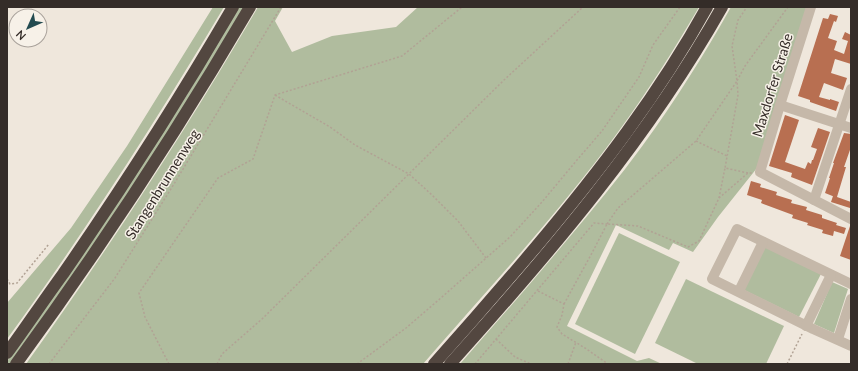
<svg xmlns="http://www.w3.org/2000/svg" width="858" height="371" font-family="Lato,sans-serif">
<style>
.green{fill:#b0bc9e}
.building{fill:#b86f51}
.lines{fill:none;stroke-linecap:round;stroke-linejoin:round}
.path{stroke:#b1a294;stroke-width:1.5;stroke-dasharray:2 2;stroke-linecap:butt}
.minor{stroke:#c5b8a9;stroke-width:10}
.highway{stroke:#534740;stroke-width:12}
.labels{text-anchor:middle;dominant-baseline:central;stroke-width:3;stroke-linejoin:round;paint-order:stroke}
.street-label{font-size:14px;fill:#342c28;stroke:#f7f1e8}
</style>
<rect width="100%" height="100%" fill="#efe7dc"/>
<g class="green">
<path d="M213 7H224C156 121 85 232 7 339V303L71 228 127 146Z"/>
<polygon points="239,7 244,7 177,118 99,238 10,364 7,364 7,361 35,323 185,98"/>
<path d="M258 7H283L275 21 292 52 332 36 396 27 418 7H699C674 50 647 92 618 132 559 213 489 288 423 364H26C109 248 186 130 258 7Z"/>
<path d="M731 7H810L757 168 718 217 693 252 673 243 669 250 616 225 567 326 637 361 649 358 662 364H460C496 323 532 282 567 240 593 209 619 178 643 145 675 101 704 55 731 7Z"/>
<polygon points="619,233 680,262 635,354 575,324"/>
<polygon points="766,245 822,272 799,317 744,290"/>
<polygon points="686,279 784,326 766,364 698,364 655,343"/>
<polygon points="832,282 848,289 834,333 814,324"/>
</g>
<g class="building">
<polygon points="830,14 838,16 836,22 834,21 828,38 837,41 834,50 844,54 848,41 842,39 845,32 851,35 851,64 835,59 831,73 847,78 843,90 824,83 819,97 830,100 830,99 839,102 836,111 810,102 810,100 798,96 823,18 828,19"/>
<polygon points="785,115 799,120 785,162 805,169 808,162 811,164 812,160 813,160 817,149 811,147 818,128 830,132 812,185 791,177 792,173 769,166"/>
<polygon points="844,133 851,134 851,147 844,167 846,167 837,197 851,202 850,208 831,202 833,196 835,197 825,193 830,178 829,178 834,163 833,163"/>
<polygon points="751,181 761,184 760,187 777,192 776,195 792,200 791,203 807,207 806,210 822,215 822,218 837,223 836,225 846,228 844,234 834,231 833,236 822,233 823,230 807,225 808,223 792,218 793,215 761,203 762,200 747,195"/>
<polygon points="850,226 851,226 851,260 840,256"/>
</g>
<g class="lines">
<g class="path">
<polyline points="275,95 330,127 355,145 409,174 432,195 458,221 486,258"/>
<polyline points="696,141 727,156"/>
<polyline points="748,173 725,168 738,95 737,81 745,66 788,7"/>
<polyline points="719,198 725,168"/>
<polyline points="607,224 618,208 696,141 737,81 732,46 738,20 747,7"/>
<polyline points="7,279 10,284 17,283 49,244"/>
<polyline points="538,291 564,304 562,315 557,327 562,334 585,348 608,364 611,364"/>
<polyline points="564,304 592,253 607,224 638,226 688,247 699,241 719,198 748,173 752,173"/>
<polyline points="496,339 515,357 531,364"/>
<polyline points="49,364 115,278 174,184 281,7"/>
<polyline points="169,364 145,317 139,293 218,178 253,159 275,95 402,56 462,7"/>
<polyline points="217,364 222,354 262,319 504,80 583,7"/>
<polyline points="357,364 406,328 442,297 510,237 542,202 577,160 602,131 639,77 653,45 680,7"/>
<polyline points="475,364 594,223 607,224"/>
<polyline points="568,364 576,342"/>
<polyline points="787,364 802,334"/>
</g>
<g class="minor">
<polyline points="811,7 780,105 760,172 851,219"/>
<polyline points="780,105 851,128"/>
<polyline points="814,200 851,89"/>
<polyline points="851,284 737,229 712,279 813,329 851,346"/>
<polyline points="739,291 763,242"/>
<polyline points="806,326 831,275"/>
<polyline points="838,339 851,299"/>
</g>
<g class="highway">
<path d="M7 353C26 327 44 300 63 274 123 187 180 98 233 7"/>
<path d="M16 364C100 249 178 130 250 7"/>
<path d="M434 364C468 326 502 287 535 248 599 172 659 94 707 7"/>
<path d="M450 364C550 253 648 138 722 7"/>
</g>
</g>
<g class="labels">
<g class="street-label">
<text transform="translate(772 85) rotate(-73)">Maxdorfer Straße</text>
<text transform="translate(162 184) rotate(-58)">Stangenbrunnenweg</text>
</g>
</g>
<rect width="858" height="371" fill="none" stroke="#342c28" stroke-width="16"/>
<g transform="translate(28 28) rotate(225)"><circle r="19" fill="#f7f1e8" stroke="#a9a29b"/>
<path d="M0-3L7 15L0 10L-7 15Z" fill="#234b50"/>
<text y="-6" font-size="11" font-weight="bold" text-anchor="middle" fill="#342c28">N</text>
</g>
</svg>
